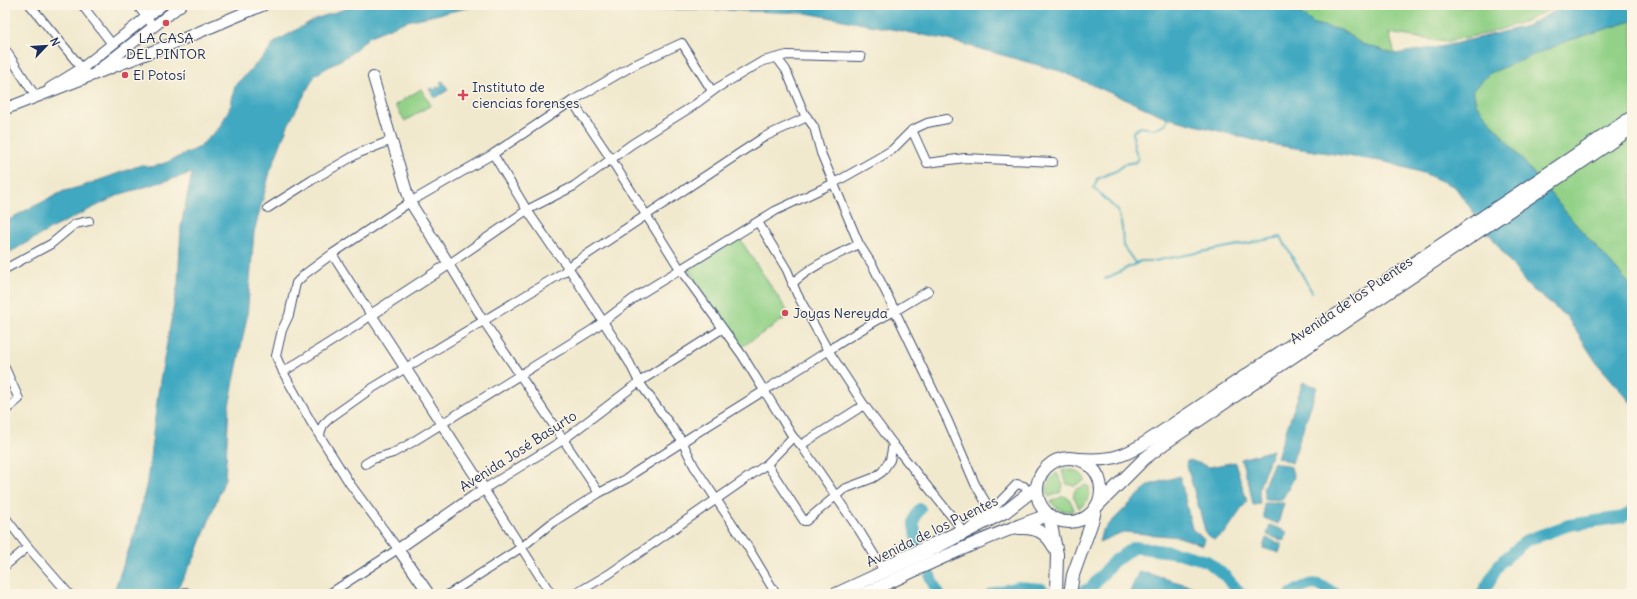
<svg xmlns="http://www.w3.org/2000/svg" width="1637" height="599" font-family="Delius,sans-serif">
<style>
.green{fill:#92d187;stroke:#568072}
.water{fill:#41a9c1;stroke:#2e6c90}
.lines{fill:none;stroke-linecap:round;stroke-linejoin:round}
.stream{stroke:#41a9c1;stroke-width:2}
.river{stroke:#41a9c1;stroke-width:12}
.minor-casing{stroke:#3b4b6f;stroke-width:10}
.tertiary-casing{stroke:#3b4b6f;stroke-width:12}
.secondary-casing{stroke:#3b4b6f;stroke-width:13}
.primary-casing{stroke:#3b4b6f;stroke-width:14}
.minor{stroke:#fff;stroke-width:8}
.tertiary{stroke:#fff;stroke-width:10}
.secondary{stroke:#fff;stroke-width:11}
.primary{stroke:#fff;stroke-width:12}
.poi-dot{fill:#d1495b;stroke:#fcf5e5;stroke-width:1.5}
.labels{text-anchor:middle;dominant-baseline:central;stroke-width:3;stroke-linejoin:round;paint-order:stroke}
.poi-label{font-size:14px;fill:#1b2f5e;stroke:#fcf5e5;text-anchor:start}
.street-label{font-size:14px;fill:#1b2f5e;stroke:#fcf5e5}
</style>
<rect width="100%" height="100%" fill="#fcf5e5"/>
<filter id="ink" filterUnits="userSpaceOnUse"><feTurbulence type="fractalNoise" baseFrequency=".025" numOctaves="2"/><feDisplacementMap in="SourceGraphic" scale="8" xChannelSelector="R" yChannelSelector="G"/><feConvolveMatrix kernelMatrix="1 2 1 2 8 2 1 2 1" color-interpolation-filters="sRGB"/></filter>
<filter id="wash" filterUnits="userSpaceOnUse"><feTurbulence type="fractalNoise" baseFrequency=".012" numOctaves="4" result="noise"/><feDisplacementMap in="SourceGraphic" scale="16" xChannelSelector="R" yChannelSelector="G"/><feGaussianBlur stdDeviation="0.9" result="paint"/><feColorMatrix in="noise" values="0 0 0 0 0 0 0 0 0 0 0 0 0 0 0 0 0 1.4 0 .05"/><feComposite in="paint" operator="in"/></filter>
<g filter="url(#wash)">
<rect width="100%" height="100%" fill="#f1e9cd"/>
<g class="green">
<polygon points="1299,5 1457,5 1467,8 1488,5 1558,5 1529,20 1489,33 1444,42 1389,33 1395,54 1362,44 1341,30 1314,24 1298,11"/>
<polygon points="1632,21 1632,287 1573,221 1476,104 1473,90 1490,73 1570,40"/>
<polygon points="421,89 431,105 405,121 395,105"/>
<polygon points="738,236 790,315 740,348 688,270"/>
<path d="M1063 470C1072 469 1082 471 1085 480L1074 486 1067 484 1062 472Z"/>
<path d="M1057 473 1063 485 1061 492 1049 497C1044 489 1049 477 1057 473Z"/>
<path d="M1086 485 1089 487C1090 496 1087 504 1079 508L1073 496 1075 490Z"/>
<polygon points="1063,496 1069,498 1074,509 1073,511 1062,511 1051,503 1052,501"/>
</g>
<g class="water">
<polygon points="357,5 481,5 407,21 370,36 349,55 315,75 288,125 270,172 254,232 247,317 229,406 225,479 195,557 174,594 113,594 136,529 147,482 159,386 178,283 181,226 192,173 121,194 54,227 5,255 5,223 15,216 64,191 83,186 141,165 151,167 165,163 198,148 220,127 231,105 235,85 268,52 275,42 315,19"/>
<polygon points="630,5 1211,5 1213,6 1267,5 1298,11 1314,24 1341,30 1362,44 1395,54 1445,46 1527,26 1566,5 1632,5 1632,21 1570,40 1490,73 1473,90 1476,104 1573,221 1632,287 1632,404 1596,362 1567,317 1527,285 1455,187 1423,173 1386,162 1269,144 1168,118 1060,71 944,39 806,13 693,9 646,10"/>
<polygon points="443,81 448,90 435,98 429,89 432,88 434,90 438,86 439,87 442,85 440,82"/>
<polygon points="1303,382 1317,387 1292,463 1277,457"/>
<polygon points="1273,450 1259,488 1260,504 1253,505 1249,484 1241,459"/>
<polygon points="1190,460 1209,467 1235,462 1247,501 1225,533 1214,539 1206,534 1186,462"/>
<polygon points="1274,462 1291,467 1294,478 1282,500 1265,499 1263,488"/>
<polygon points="1180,476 1192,529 1205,539 1203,545 1179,537 1123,532 1099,542 1102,531 1149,485"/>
<polygon points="1264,503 1284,503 1278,524 1264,518"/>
<polygon points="1270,525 1287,532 1284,541 1267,535"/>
<polygon points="1266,538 1282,544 1279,553 1263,548"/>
<polygon points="1139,571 1218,594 1129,594"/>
</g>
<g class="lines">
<g class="stream">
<polyline points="1136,264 1123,246 1122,227 1118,211 1094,188 1097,179 1118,170 1124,164 1136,162 1138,158 1134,147 1133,132 1140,127 1154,129 1165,124 1168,118"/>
<polyline points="1105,279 1141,261 1154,261 1281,237 1312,292"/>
</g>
<g class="river">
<path d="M917 546C917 528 908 525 920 509"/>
<polyline points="930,576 938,594"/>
<polyline points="1079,593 1091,588 1113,562 1134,547 1178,553 1207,561 1225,576 1241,594"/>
<polyline points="991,594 1018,587 1042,589"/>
<path d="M1291 594C1313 581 1314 581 1336 594"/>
<polyline points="1482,594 1500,563 1527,540 1569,525 1623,517 1632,511"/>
</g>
</g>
</g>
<g filter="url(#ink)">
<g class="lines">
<defs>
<g id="minor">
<polyline points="30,5 85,72"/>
<polyline points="82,5 112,44"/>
<polyline points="137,5 154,27"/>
<polyline points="5,49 36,97"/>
<polyline points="777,58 786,70 804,113 814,127 821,153 859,244 873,266 895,311 928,291"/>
<polyline points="572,101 611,159 680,269 742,355 793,437 801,445 859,530 881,566 881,573"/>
<polyline points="912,130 927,163 965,158 1053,162"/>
<polyline points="493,154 527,210 553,248 568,267 629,362 639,382 682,441 694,466 746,544 776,594"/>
<polyline points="268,208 312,180 359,153 392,140"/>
<polyline points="758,222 787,270 797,294 826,347 864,405"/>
<polyline points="5,269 51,244 75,224 89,221"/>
<path d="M792 284C810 266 837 255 859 244"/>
<polyline points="5,368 19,399 5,411"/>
<polyline points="283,372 359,324 371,315 332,254"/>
<polyline points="320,434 323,425 330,418 371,389 564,272 568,267 764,137 807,117"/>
<polyline points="801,445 864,405 893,444 961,528"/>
<polyline points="365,464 373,459 393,453 411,443 592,330 637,296 775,211 834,183 875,160 892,150 912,130 927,123 947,119"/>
<polyline points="767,464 804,521 806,521 844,489 873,478 882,472 890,460 893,444"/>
<polyline points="599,493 483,320 449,264 527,210 574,186 632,144 693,106 717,88 763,61 787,55 861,57"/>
<polyline points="5,517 28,547 69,594"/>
<polyline points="975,521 991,511 1017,484 1024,486 1029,494"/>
<polyline points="5,566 28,547"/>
<polyline points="881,566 956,531"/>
<polyline points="186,592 187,594"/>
<polyline points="329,594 398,549 350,484 311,422 283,372 276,356 282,330 289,315 296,283 305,274 332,254 410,202 493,154 572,101 634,65 682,43 712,91"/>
<path d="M449 594 522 547 553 522 599 493 628 478 634 473C688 438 742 404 796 371 829 351 860 328 895 311L948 421 975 484 991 511"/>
<polyline points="551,594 484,489 563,440 639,382 722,329"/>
<polyline points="575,594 609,574 767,464 793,437"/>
</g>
<g id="tertiary">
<polyline points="97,71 181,5"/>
<polyline points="373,77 410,202 449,264 371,315 484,489 398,549 429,594"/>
<polyline points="50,88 81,69 162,5"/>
</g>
<polyline id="secondary" points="5,109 164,47 263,5"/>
<g id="primary">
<circle cx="1069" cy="490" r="32"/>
<path d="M1078 459C1110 461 1122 458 1148 441L1632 117"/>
<polyline points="1096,507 1144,459 1165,443 1632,128"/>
<polyline points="1049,516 1057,554 1056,594"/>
<path d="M1019 528C1036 527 1046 532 1054 547"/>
<polyline points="836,594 929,551 1005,512 1037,487"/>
<path d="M865 594C925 565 985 537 1048 515"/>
<polyline points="1070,594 1073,575 1093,519 1095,510"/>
</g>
</defs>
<use href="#minor" class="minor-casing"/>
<use href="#tertiary" class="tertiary-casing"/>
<use href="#secondary" class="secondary-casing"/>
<use href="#primary" class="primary-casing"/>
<use href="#minor" class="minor"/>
<use href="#tertiary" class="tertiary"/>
<use href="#secondary" class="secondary"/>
<use href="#primary" class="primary"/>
</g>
</g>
<g class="poi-dot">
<circle cx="166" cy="23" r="4"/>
<circle cx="125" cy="75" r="4"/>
<path d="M461 89h4v4h4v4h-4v4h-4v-4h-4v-4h4z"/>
<circle cx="785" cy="313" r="4"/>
</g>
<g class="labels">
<g class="poi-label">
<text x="166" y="38" text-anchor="middle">LA CASA<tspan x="166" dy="16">DEL PINTOR</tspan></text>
<text x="133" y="75">El Potosí</text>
<text x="472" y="87">Instituto de<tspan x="472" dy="16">ciencias forenses</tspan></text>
<text x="793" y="313">Joyas Nereyda</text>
</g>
<g class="street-label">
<text transform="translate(1351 300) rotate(-34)">Avenida de los Puentes</text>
<text transform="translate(518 451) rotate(-33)">Avenida José Basurto</text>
<text transform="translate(932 531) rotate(-26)">Avenida de los Puentes</text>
</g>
</g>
<rect width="1637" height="599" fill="none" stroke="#fcf5e5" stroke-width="20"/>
<g transform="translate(46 46) rotate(65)" stroke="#fcf5e5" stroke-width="3" paint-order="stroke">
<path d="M0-3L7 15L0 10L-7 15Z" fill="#1b2f5e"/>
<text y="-6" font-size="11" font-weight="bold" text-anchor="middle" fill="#1b2f5e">N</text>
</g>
</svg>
